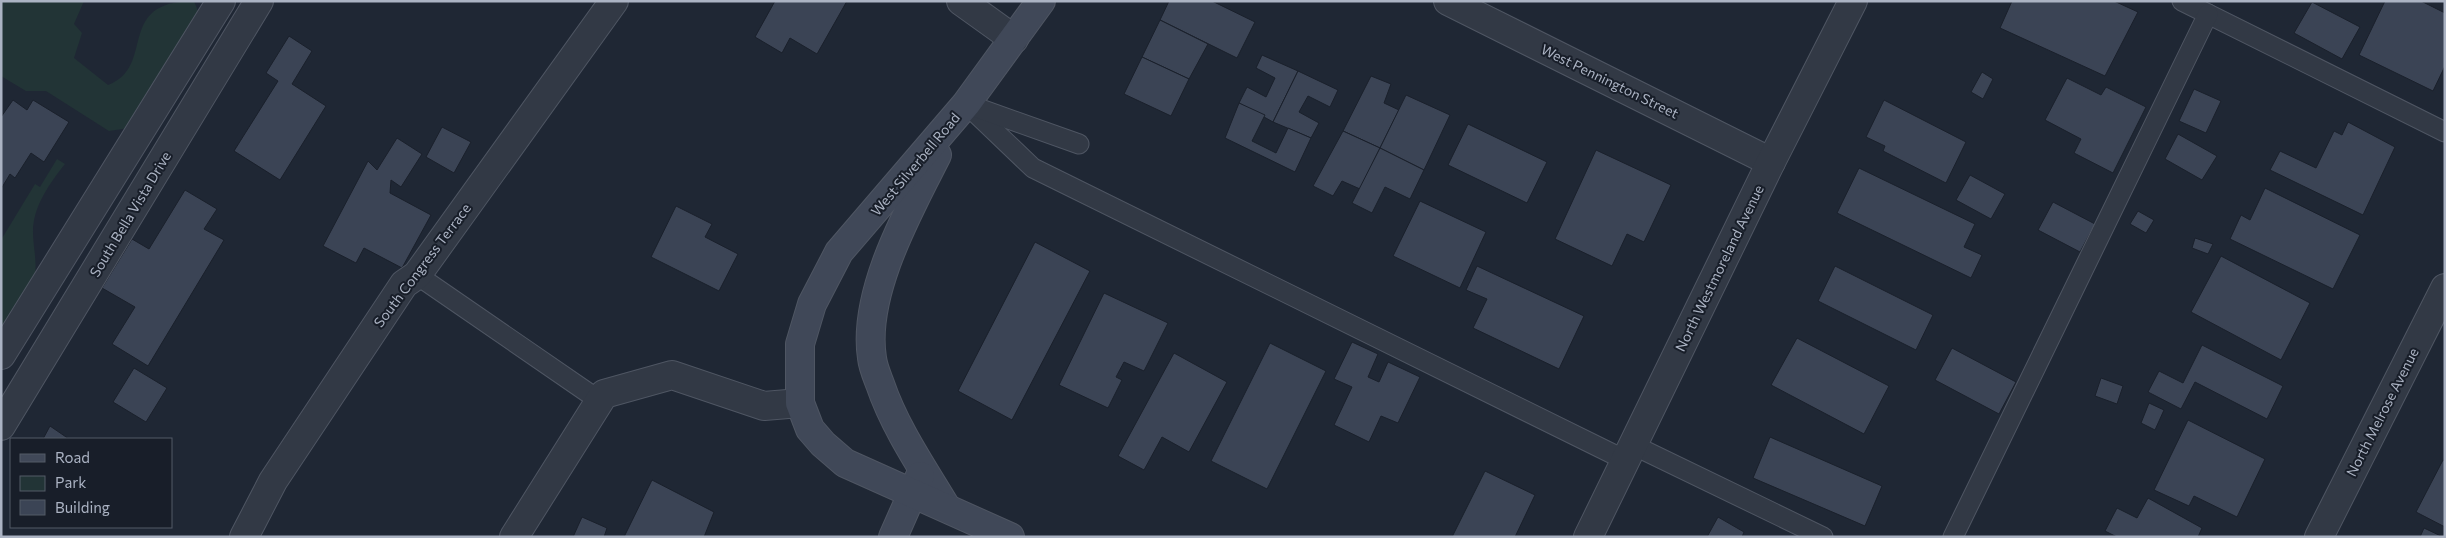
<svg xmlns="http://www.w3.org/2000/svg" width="2446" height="538" font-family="Commissioner,sans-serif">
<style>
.green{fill:#223436}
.building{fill:#3b4455;stroke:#1a202b}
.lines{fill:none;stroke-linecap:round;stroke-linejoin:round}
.lane-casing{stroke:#4f5663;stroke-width:21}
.street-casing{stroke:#4f5663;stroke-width:30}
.secondary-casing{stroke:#4f5663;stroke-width:30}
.lane{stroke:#323945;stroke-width:19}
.street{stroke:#323945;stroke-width:28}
.secondary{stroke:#404858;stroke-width:28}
.labels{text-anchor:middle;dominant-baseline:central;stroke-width:4;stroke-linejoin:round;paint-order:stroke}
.street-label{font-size:14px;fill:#abb3c3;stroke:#181e29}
</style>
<rect width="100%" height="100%" fill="#1f2734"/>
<g class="green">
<path d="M1 1H84L74 24 82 33 74 58 108 85C157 67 114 1 194 1L200 16 129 128 109 131 46 91H26L1 76Z"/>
<path d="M57 159 65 164C50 183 33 206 33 232 33 245 37 261 35 274 32 299 14 321 1 342V240L35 184 40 187Z"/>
</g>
<g class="building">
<polygon points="775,1 847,1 817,54 790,38 782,53 755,37"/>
<polygon points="1169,1 1212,1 1255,22 1237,58 1160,20"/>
<polygon points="2012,1 2114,1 2138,12 2105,76 2000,28"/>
<polygon points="2385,1 2421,1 2445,13 2445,66 2433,91 2359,55"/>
<polygon points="2312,2 2360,27 2342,59 2294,33"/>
<polygon points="1160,20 1208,44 1189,79 1142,57"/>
<polygon points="289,36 312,51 292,84 326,106 280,180 234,151 278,81 266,73"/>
<polygon points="1262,55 1298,71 1273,122 1239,103 1247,87 1266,97 1275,78 1256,68"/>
<polygon points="1142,57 1189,79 1171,116 1124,94"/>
<polygon points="1298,71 1338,90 1330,107 1308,96 1299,112 1319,123 1311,138 1273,122"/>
<polygon points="1982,72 1993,79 1983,99 1971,92"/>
<polygon points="1371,76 1391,84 1384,103 1399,110 1380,148 1343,131"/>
<polygon points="2067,78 2101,95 2106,87 2146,107 2113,173 2074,153 2081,139 2045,120"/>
<polygon points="2194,89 2221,101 2206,133 2179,121"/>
<polygon points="1406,95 1450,115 1424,170 1380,148"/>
<polygon points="13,100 27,110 33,100 69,122 44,162 31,153 15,178 10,174 1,189 1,117"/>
<polygon points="1884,100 1966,142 1946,183 1883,151 1885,146 1866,137"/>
<polygon points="1239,103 1265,115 1252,141 1276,153 1288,128 1311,138 1295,172 1225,138"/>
<polygon points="2348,122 2395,147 2363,215 2270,170 2280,151 2316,168 2334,131 2342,135"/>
<polygon points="1468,124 1547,162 1527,203 1448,165"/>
<polygon points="442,127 471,142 454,173 426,157"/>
<polygon points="1343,131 1380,148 1360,189 1342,181 1333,196 1313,186"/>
<polygon points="2178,134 2217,156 2202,180 2165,159"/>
<polygon points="397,138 422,154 401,187 391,180 390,193 431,215 402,268 364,248 356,263 323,246 368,161 377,170"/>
<polygon points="1380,148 1424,170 1410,199 1385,187 1372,213 1352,203"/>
<polygon points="1596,150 1671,185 1644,242 1627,234 1612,266 1555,239"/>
<polygon points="1859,168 1975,224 1964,247 1982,255 1971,278 1837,213"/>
<polygon points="1970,175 2005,194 1991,219 1956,200"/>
<polygon points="2265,188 2360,235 2333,289 2230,239 2241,215 2250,220"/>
<polygon points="185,190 217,209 204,229 224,240 148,366 112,344 135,307 102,288 132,239 149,249"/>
<polygon points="1420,201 1486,232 1460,288 1393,256"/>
<polygon points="2053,202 2095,224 2080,252 2038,230"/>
<polygon points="676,206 712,224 705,237 738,254 719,291 651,257"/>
<polygon points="2138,211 2154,220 2146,233 2130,224"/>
<polygon points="2195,238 2213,244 2208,254 2192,248"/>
<polygon points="1035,242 1090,271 1012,420 958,391"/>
<polygon points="2221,256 2310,303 2281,360 2191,312"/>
<polygon points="1477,266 1584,316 1559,369 1473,328 1487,299 1466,290"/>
<polygon points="1835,266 1933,315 1916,350 1818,301"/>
<polygon points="1104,293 1168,323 1144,371 1124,362 1116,377 1122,380 1108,408 1059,385"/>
<polygon points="1797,338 1889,386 1864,434 1771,385"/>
<polygon points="1352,342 1378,354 1368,377 1379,382 1388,362 1420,377 1398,423 1381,416 1369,442 1334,425 1352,387 1334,379"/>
<polygon points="1270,343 1326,371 1267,489 1211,461"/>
<polygon points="2202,345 2283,386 2267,419 2195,382 2181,409 2148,392 2159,371 2183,383"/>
<polygon points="1952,348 2016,382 1999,414 1935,380"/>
<polygon points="1174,353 1227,382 1189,452 1162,437 1144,470 1118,456"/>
<polygon points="134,368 167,388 146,422 113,402"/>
<polygon points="2101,378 2123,386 2117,404 2095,396"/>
<polygon points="2149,403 2164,410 2155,430 2141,423"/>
<polygon points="2188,420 2265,459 2237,517 2194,496 2189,506 2154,490"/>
<polygon points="50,426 69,439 43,439"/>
<polygon points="1770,437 1882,486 1865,526 1753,478"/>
<polygon points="2443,460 2445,461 2445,527 2416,512"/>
<polygon points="1485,471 1535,495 1515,537 1452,537"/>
<polygon points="652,480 714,512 704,537 624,537"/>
<polygon points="2148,498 2202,528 2198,537 2117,537 2105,531 2117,508 2137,518"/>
<polygon points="582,517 607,528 604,537 573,537"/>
<polygon points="1718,517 1744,532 1742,537 1707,537"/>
<polygon points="2424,528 2443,537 2420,537"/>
</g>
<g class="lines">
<defs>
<g id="lane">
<polyline points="2182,1 2445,132"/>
<polyline points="966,104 1033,168 1625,460"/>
<polyline points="972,106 1079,144"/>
<polyline points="417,275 600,401"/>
<polyline points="1633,445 1823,537"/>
<polyline points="1953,537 2208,14"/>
</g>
<g id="street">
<polyline points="961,1 1014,39"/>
<polyline points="1448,1 1771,162"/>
<polyline points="1,355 221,1"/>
<polyline points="1,426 259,1"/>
<polyline points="244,537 273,481 404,284 417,275 614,1"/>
<polyline points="514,537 604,394 672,375 764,406 800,403"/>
<polyline points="1588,537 1771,162 1853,1"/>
<polyline points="2319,537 2445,288"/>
</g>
<g id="secondary">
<path d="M937 155C908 212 862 294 872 358 873 367 877 376 880 384 895 428 922 467 946 507"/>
<polyline points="893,537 920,476"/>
<polyline points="1010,537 845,463 823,444 810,429 800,403 800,344 812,304 839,252 966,104 1041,1"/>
</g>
</defs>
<use href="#lane" class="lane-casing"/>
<use href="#street" class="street-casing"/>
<use href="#secondary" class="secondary-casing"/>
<use href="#lane" class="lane"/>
<use href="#street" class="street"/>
<use href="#secondary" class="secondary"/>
</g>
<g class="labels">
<g class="street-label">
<text transform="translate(1610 81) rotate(26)">West Pennington Street</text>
<text transform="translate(915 164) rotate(-50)">West Silverbell Road</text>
<text transform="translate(130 214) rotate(-59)">South Bella Vista Drive</text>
<text transform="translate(422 265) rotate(-53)">South Congress Terrace</text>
<text transform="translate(1719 268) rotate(-64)">North Westmoreland Avenue</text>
<text transform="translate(2382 412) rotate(-63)">North Melrose Avenue</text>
</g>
</g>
<rect width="2446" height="538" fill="none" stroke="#abb3c3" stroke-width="5"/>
<rect x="10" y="438" width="162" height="90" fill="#181e29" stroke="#535a67"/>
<rect x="20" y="454" width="25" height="8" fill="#404858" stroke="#535a67"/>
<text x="55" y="463" font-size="15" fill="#abb3c3">Road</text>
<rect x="20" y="476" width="25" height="15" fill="#223436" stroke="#535a67"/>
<text x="55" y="488" font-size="15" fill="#abb3c3">Park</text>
<rect x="20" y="500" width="25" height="15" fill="#3b4455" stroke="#535a67"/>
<text x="55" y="513" font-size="15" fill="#abb3c3">Building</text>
</svg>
